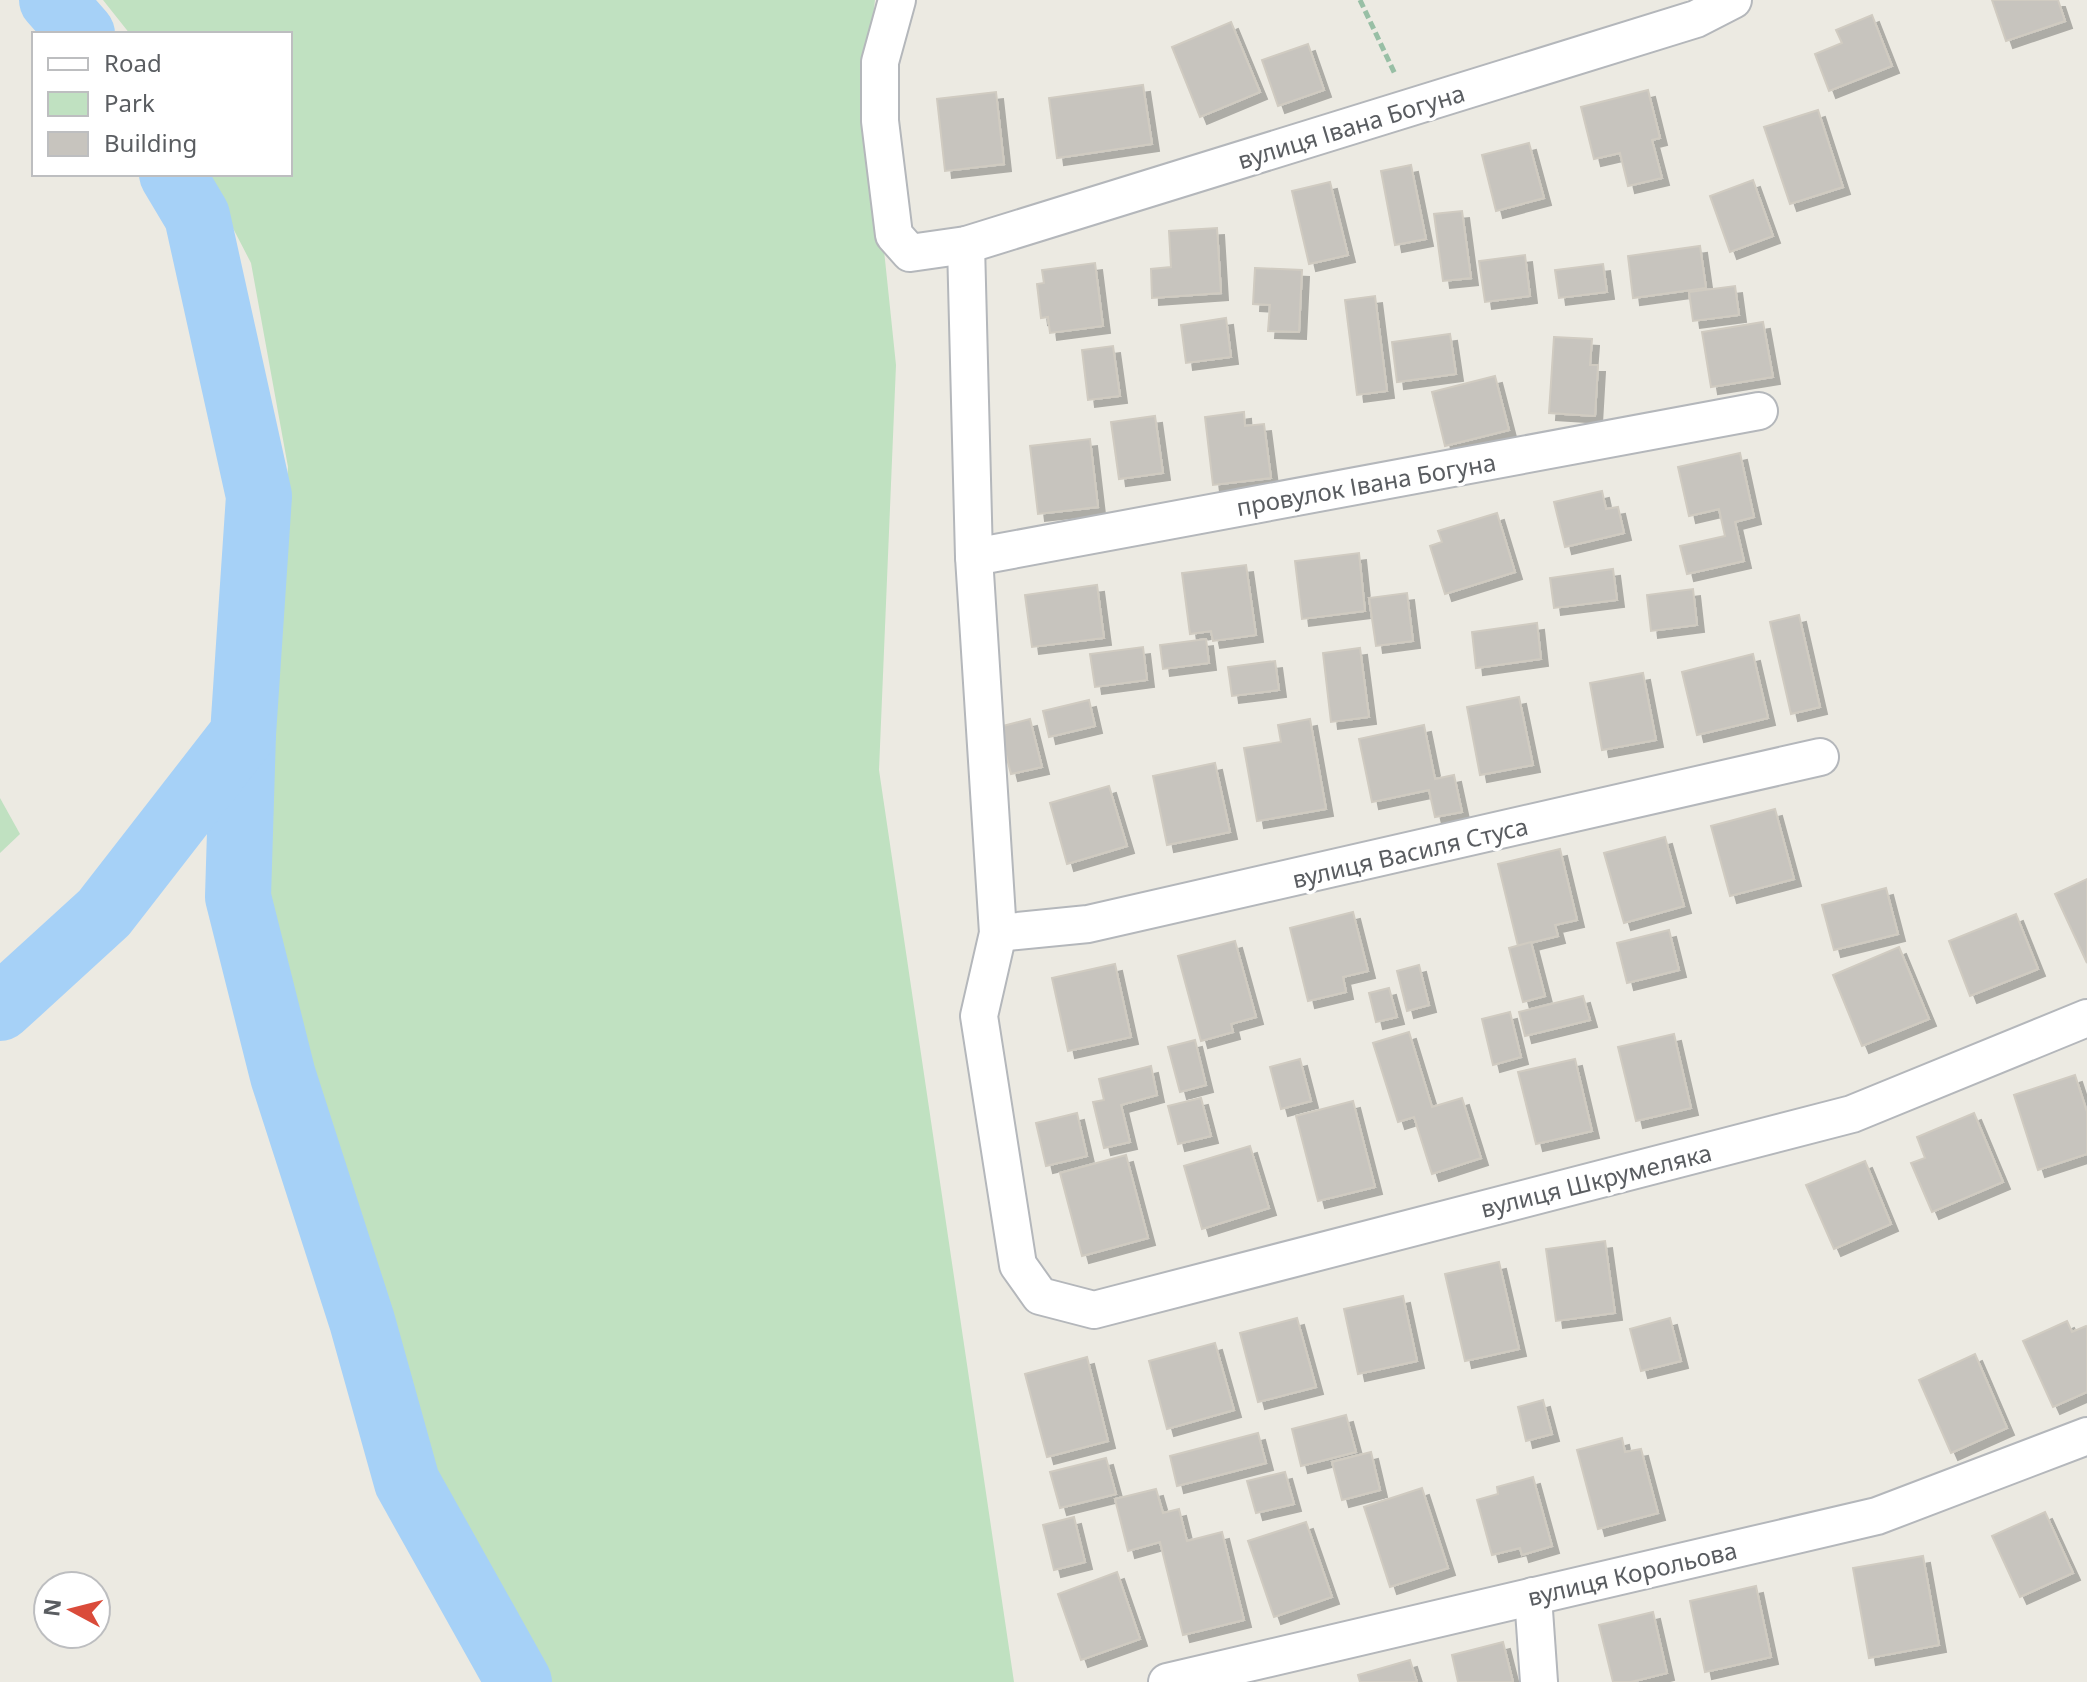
<svg xmlns="http://www.w3.org/2000/svg" width="2087" height="1682" font-family="'Noto Sans',sans-serif">
<style>
.green{fill:#c0e1c1}
.lines{fill:none;stroke-linecap:round;stroke-linejoin:round}
.river{stroke:#a6d1f7;stroke-width:66}
.building{fill:#c7c4be;stroke:#d0cbc1;stroke-width:2;filter:url(#shadow)}
.minor-casing{stroke:#b4b7bb;stroke-width:40}
.path{stroke:#98bfa5;stroke-width:5;stroke-dasharray:8 4;stroke-linecap:butt}
.minor{stroke:#fff;stroke-width:36}
.labels{text-anchor:middle;dominant-baseline:central;stroke-width:7;stroke-linejoin:round;paint-order:stroke}
.street-label{font-size:24px;fill:#5a5d61;stroke:#fff}
</style>
<defs>
<filter id="shadow"><feDropShadow dx="7" dy="7" stdDeviation="0" flood-color="#0004"/></filter>
</defs>
<rect width="100%" height="100%" fill="#eceae2"/>
<g class="green">
<polygon points="103,0 875,0 866,78 896,365 879,770 1014,1682 519,1682 305,1228 231,942 274,677 288,467 251,263 205,174 290,174 290,34 130,34"/>
<polygon points="0,798 20,834 0,853"/>
</g>
<g class="lines">
<g class="river">
<polyline points="52,0 82,34"/>
<polyline points="243,734 238,897 283,1076 362,1321 407,1482 519,1682"/>
<polyline points="0,1008 104,913 243,734 259,496 197,216 172,174"/>
</g>
</g>
<g class="building">
<polygon points="1992,0 2058,0 2065,21 2006,41"/>
<polygon points="1872,15 1892,66 1829,91 1815,54 1842,43 1836,30"/>
<polygon points="1231,22 1260,92 1200,117 1172,47"/>
<polygon points="1308,44 1324,90 1278,106 1262,60"/>
<polygon points="1143,85 1152,144 1057,158 1049,98"/>
<polygon points="1648,90 1660,138 1652,140 1662,178 1628,186 1620,153 1594,159 1581,107"/>
<polygon points="996,92 1004,164 945,171 937,99"/>
<polygon points="1818,110 1843,187 1790,204 1764,127"/>
<polygon points="1529,143 1544,198 1496,211 1482,155"/>
<polygon points="1411,165 1426,239 1395,245 1381,171"/>
<polygon points="1753,180 1773,236 1730,252 1710,196"/>
<polygon points="1330,182 1348,255 1309,264 1292,191"/>
<polygon points="1462,211 1471,278 1443,281 1434,214"/>
<polygon points="1217,228 1221,293 1152,298 1151,269 1171,267 1169,231"/>
<polygon points="1700,246 1706,288 1633,298 1628,256"/>
<polygon points="1525,255 1530,296 1485,302 1479,261"/>
<polygon points="1095,263 1103,326 1050,333 1048,317 1041,318 1037,284 1044,283 1042,270"/>
<polygon points="1603,264 1607,292 1559,298 1555,270"/>
<polygon points="1255,268 1302,270 1299,332 1268,331 1270,305 1253,304"/>
<polygon points="1735,286 1739,315 1693,321 1689,292"/>
<polygon points="1375,296 1387,391 1357,395 1345,300"/>
<polygon points="1226,318 1231,357 1186,363 1181,325"/>
<polygon points="1763,322 1773,377 1711,387 1702,332"/>
<polygon points="1450,334 1456,374 1397,382 1392,342"/>
<polygon points="1554,337 1592,339 1590,365 1598,365 1595,416 1549,413"/>
<polygon points="1113,346 1120,396 1088,400 1082,350"/>
<polygon points="1495,376 1509,430 1445,446 1432,392"/>
<polygon points="1244,412 1245,426 1264,424 1271,478 1213,485 1205,417"/>
<polygon points="1155,416 1163,473 1119,479 1111,422"/>
<polygon points="1090,439 1098,507 1038,514 1030,446"/>
<polygon points="1740,453 1754,517 1735,522 1744,561 1687,574 1680,546 1725,536 1719,509 1689,516 1678,467"/>
<polygon points="1602,491 1606,509 1618,507 1624,533 1565,547 1554,502"/>
<polygon points="1497,513 1515,572 1445,594 1430,546 1442,542 1438,531"/>
<polygon points="1359,553 1365,611 1302,619 1295,561"/>
<polygon points="1246,565 1256,635 1213,641 1211,631 1190,634 1182,573"/>
<polygon points="1613,569 1617,600 1554,608 1550,578"/>
<polygon points="1097,585 1104,638 1032,647 1025,595"/>
<polygon points="1693,589 1697,625 1651,631 1647,595"/>
<polygon points="1407,593 1413,641 1376,646 1369,598"/>
<polygon points="1799,615 1820,707 1791,714 1770,622"/>
<polygon points="1537,623 1541,659 1476,668 1472,632"/>
<polygon points="1206,639 1209,663 1163,669 1160,645"/>
<polygon points="1143,647 1147,680 1095,687 1090,654"/>
<polygon points="1360,648 1369,717 1331,722 1323,653"/>
<polygon points="1753,654 1768,718 1697,735 1682,672"/>
<polygon points="1275,661 1279,690 1232,696 1228,667"/>
<polygon points="1643,673 1656,740 1602,750 1590,683"/>
<polygon points="1519,697 1533,765 1480,775 1467,707"/>
<polygon points="1089,700 1095,726 1049,737 1043,711"/>
<polygon points="1030,719 1042,767 1011,774 999,727"/>
<polygon points="1310,719 1326,809 1257,821 1244,748 1281,742 1278,725"/>
<polygon points="1424,725 1435,779 1454,775 1462,812 1435,817 1429,790 1372,802 1359,739"/>
<polygon points="1215,763 1230,832 1167,845 1153,776"/>
<polygon points="1109,786 1127,846 1067,864 1050,803"/>
<polygon points="1775,809 1794,879 1730,896 1711,826"/>
<polygon points="1665,837 1684,906 1624,923 1604,853"/>
<polygon points="1560,849 1577,920 1555,925 1558,936 1518,946 1498,864"/>
<polygon points="2087,879 2087,963 2055,894"/>
<polygon points="1886,888 1898,934 1834,950 1822,905"/>
<polygon points="1353,912 1368,971 1343,977 1346,992 1308,1001 1290,928"/>
<polygon points="2016,914 2038,969 1970,996 1949,941"/>
<polygon points="1669,930 1679,970 1627,983 1617,943"/>
<polygon points="1235,941 1256,1017 1231,1024 1233,1032 1201,1041 1178,956"/>
<polygon points="1531,942 1545,996 1523,1002 1509,948"/>
<polygon points="1899,947 1929,1019 1862,1046 1833,975"/>
<polygon points="1115,964 1131,1037 1068,1051 1052,978"/>
<polygon points="1419,965 1429,1005 1407,1011 1397,971"/>
<polygon points="1389,988 1397,1017 1376,1022 1369,993"/>
<polygon points="1583,996 1590,1020 1525,1036 1519,1012"/>
<polygon points="1510,1012 1521,1057 1493,1065 1482,1019"/>
<polygon points="1409,1032 1432,1107 1462,1098 1481,1158 1432,1174 1414,1117 1398,1122 1373,1043"/>
<polygon points="1674,1034 1691,1108 1636,1121 1618,1047"/>
<polygon points="1195,1040 1206,1085 1180,1092 1168,1047"/>
<polygon points="1300,1059 1311,1101 1281,1109 1270,1067"/>
<polygon points="1575,1059 1592,1131 1536,1144 1518,1072"/>
<polygon points="1151,1066 1157,1095 1121,1105 1130,1142 1104,1148 1093,1102 1104,1100 1099,1079"/>
<polygon points="2075,1075 2087,1112 2087,1154 2038,1170 2014,1095"/>
<polygon points="1201,1098 1211,1136 1178,1144 1168,1106"/>
<polygon points="1353,1101 1375,1187 1318,1201 1296,1116"/>
<polygon points="1077,1113 1087,1156 1046,1166 1036,1123"/>
<polygon points="1974,1113 2003,1182 1932,1212 1911,1163 1925,1158 1917,1137"/>
<polygon points="1250,1146 1269,1208 1202,1229 1184,1166"/>
<polygon points="1126,1155 1148,1238 1082,1256 1060,1173"/>
<polygon points="1865,1161 1891,1224 1834,1249 1806,1185"/>
<polygon points="1605,1241 1615,1313 1556,1321 1546,1249"/>
<polygon points="1499,1262 1519,1349 1465,1361 1445,1274"/>
<polygon points="1403,1296 1417,1361 1358,1374 1344,1309"/>
<polygon points="1297,1318 1316,1387 1258,1402 1240,1333"/>
<polygon points="1670,1318 1681,1361 1641,1371 1630,1329"/>
<polygon points="2067,1321 2072,1332 2086,1326 2087,1328 2087,1392 2053,1407 2023,1341"/>
<polygon points="1215,1343 1234,1410 1167,1429 1149,1361"/>
<polygon points="1975,1354 2007,1428 1951,1453 1919,1380"/>
<polygon points="1087,1357 1108,1441 1047,1457 1025,1374"/>
<polygon points="1543,1400 1552,1434 1526,1441 1518,1407"/>
<polygon points="1346,1415 1356,1452 1301,1466 1292,1429"/>
<polygon points="1258,1433 1266,1463 1177,1486 1170,1456"/>
<polygon points="1622,1438 1625,1452 1641,1449 1658,1513 1598,1529 1577,1450"/>
<polygon points="1371,1452 1380,1490 1342,1500 1332,1462"/>
<polygon points="1106,1458 1116,1494 1060,1508 1050,1472"/>
<polygon points="1285,1472 1294,1504 1256,1513 1247,1481"/>
<polygon points="1533,1477 1552,1546 1522,1555 1520,1548 1492,1555 1477,1500 1498,1494 1497,1487"/>
<polygon points="1422,1488 1448,1568 1390,1587 1364,1507"/>
<polygon points="1156,1489 1163,1513 1179,1509 1187,1541 1222,1532 1244,1620 1183,1635 1160,1542 1128,1551 1115,1499"/>
<polygon points="2045,1512 2073,1573 2020,1597 1992,1536"/>
<polygon points="1074,1517 1085,1562 1054,1570 1043,1525"/>
<polygon points="1306,1522 1332,1597 1274,1617 1248,1541"/>
<polygon points="1923,1556 1939,1645 1869,1658 1853,1568"/>
<polygon points="1117,1572 1140,1639 1081,1660 1058,1594"/>
<polygon points="1756,1586 1771,1657 1705,1672 1690,1601"/>
<polygon points="1653,1612 1667,1673 1631,1682 1613,1682 1599,1625"/>
<polygon points="1503,1642 1513,1682 1458,1682 1452,1655"/>
<polygon points="1410,1660 1417,1682 1360,1682 1358,1675"/>
</g>
<g class="lines">
<defs>
<g id="minor">
<polyline points="897,0 880,62 880,121 894,235 910,253 966,245 1696,19 1733,0"/>
<polyline points="966,245 974,557 998,933 979,1016 1018,1265 1040,1296 1094,1310 1852,1114 2087,1018"/>
<polyline points="974,557 1759,411"/>
<polyline points="998,933 1088,924 1820,757"/>
<polyline points="1533,1596 1539,1682"/>
<polyline points="1167,1682 1877,1516 2087,1436"/>
</g>
</defs>
<use href="#minor" class="minor-casing"/>
<polyline class="path" points="1360,0 1395,74"/>
<use href="#minor" class="minor"/>
</g>
<g class="labels">
<g class="street-label">
<text transform="translate(1351 126) rotate(-17)">вулиця Івана Богуна</text>
<text transform="translate(1366 484) rotate(-10)">провулок Івана Богуна</text>
<text transform="translate(1410 852) rotate(-13)">вулиця Василя Стуса</text>
<text transform="translate(1596 1180) rotate(-14)">вулиця Шкрумеляка</text>
<text transform="translate(1632 1573) rotate(-13)">вулиця Корольова</text>
</g>
</g>
<rect x="32" y="32" width="260" height="144" fill="#ffffff" stroke="#bdbec0" stroke-width="2"/>
<rect x="48" y="58" width="40" height="12" fill="#ffffff" stroke="#bdbec0" stroke-width="2"/>
<text x="104" y="72" font-size="24" fill="#5a5d61">Road</text>
<rect x="48" y="92" width="40" height="24" fill="#c0e1c1" stroke="#bdbec0" stroke-width="2"/>
<text x="104" y="112" font-size="24" fill="#5a5d61">Park</text>
<rect x="48" y="132" width="40" height="24" fill="#c7c4be" stroke="#bdbec0" stroke-width="2"/>
<text x="104" y="152" font-size="24" fill="#5a5d61">Building</text>
<g transform="translate(72 1610) rotate(277)"><circle r="38" fill="#ffffff" stroke="#bdbec0" stroke-width="2"/>
<path d="M0-6L14 30L0 20L-14 30Z" fill="#da4b3a"/>
<text y="-12" font-size="22" font-weight="bold" text-anchor="middle" fill="#5a5d61">N</text>
</g>
</svg>
